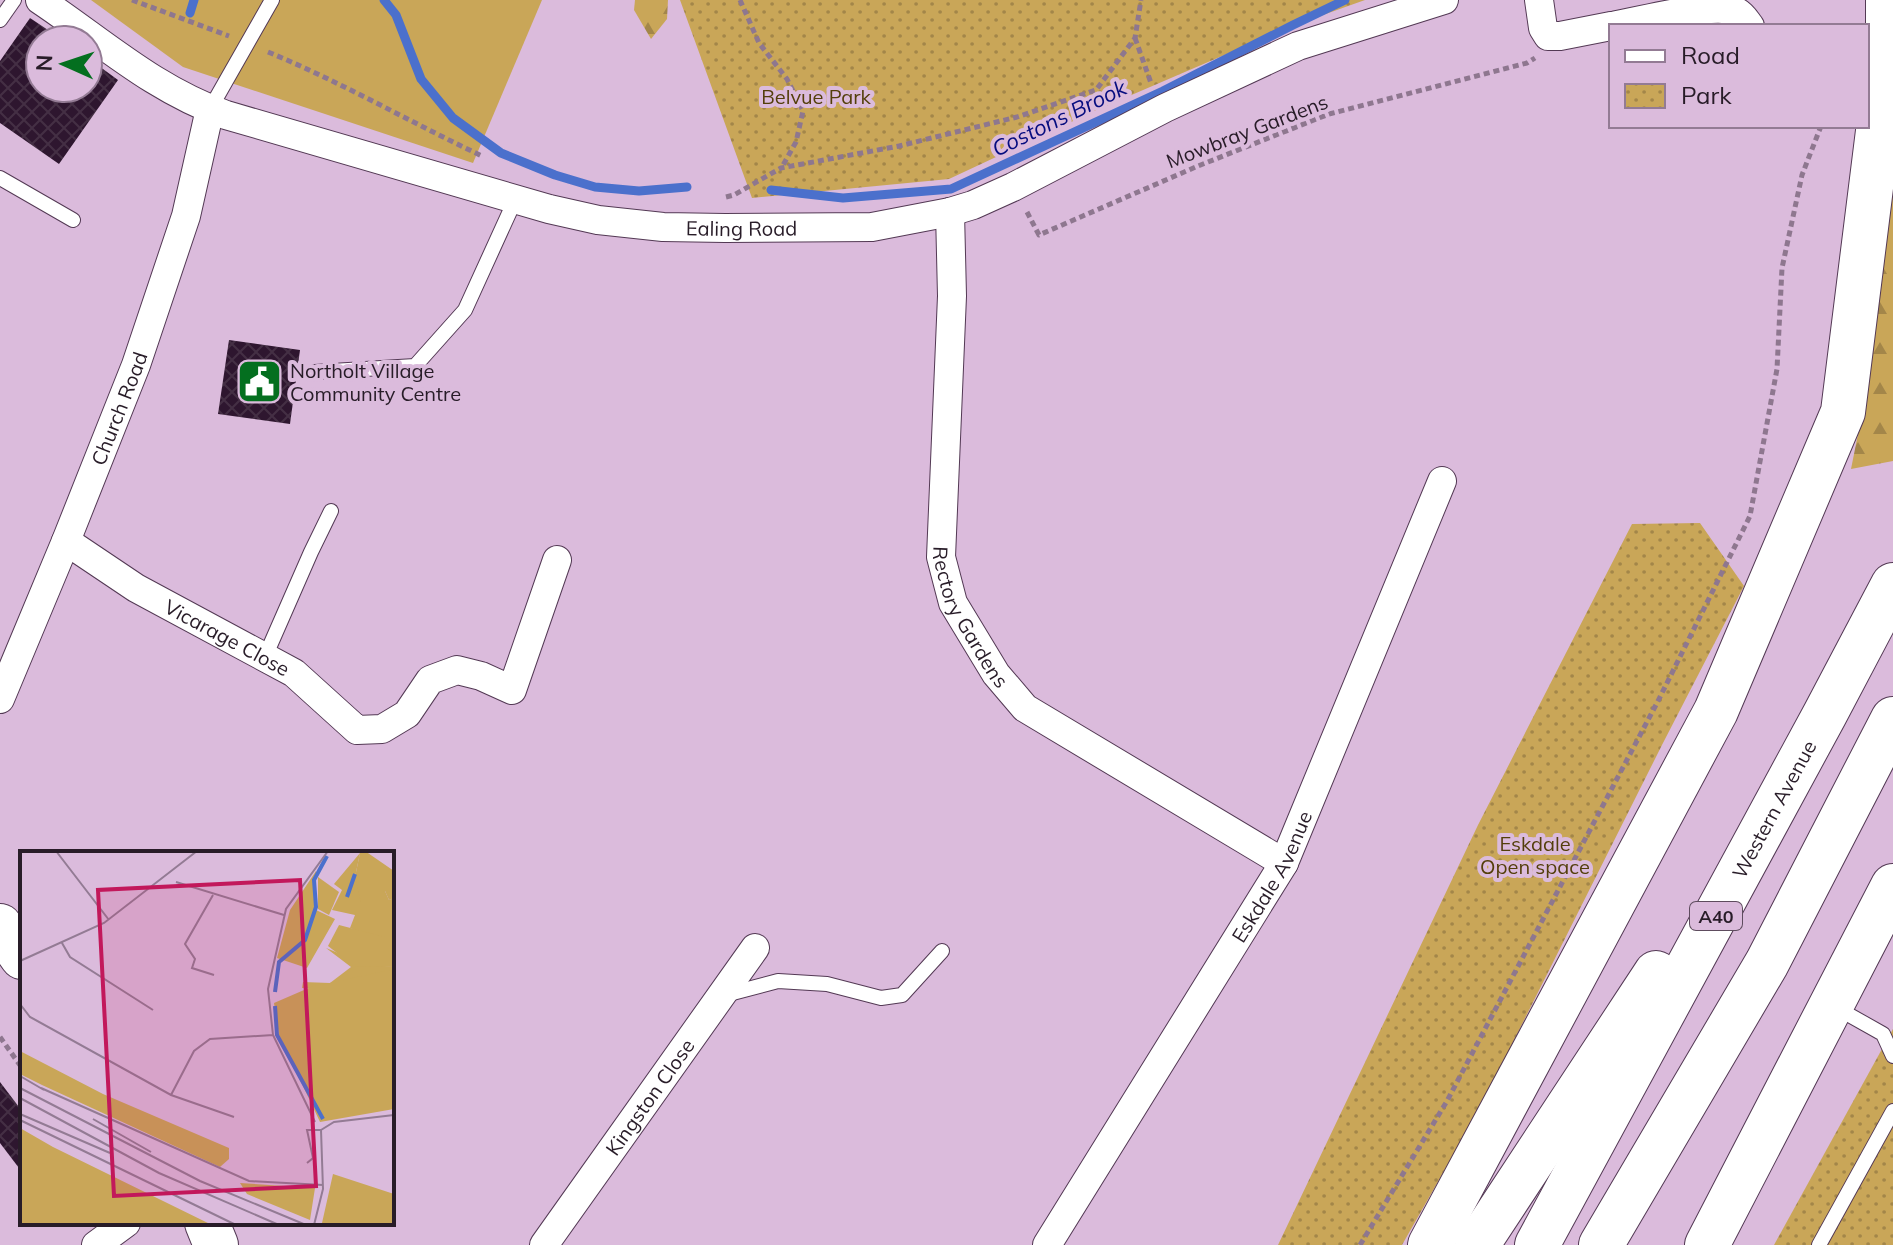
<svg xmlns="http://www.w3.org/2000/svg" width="1893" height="1245" font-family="Mulish,sans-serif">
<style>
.grass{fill:#c9a658}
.forest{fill:url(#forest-firs)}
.park{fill:url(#park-dots)}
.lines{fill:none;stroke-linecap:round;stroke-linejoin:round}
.stream{stroke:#4b70cc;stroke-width:9}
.building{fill:url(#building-cross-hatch)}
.service-casing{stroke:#533954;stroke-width:16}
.minor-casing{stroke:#533954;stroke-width:30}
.primary-casing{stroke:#533954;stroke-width:46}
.trunk-casing{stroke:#533954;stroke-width:46}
.path{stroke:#8e778f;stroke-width:5;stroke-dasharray:6 4;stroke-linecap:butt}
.service{stroke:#fff;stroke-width:14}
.minor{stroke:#fff;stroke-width:28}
.primary{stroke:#fff;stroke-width:44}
.trunk{stroke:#fff;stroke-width:44}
.labels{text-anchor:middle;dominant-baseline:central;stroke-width:8;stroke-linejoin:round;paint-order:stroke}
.shield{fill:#dbbbdc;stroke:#5e4c5e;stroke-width:2}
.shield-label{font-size:18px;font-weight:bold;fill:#281c28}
.park-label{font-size:20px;fill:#533e0a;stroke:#dbbbdc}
.street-label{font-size:20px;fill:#281c28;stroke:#dbbbdc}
.poi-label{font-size:20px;fill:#281c28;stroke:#dbbbdc;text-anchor:start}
.water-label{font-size:22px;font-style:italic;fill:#050c7f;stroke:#dbbbdc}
.inset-river{fill:none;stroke:#4b70cc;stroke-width:4}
.inset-road{fill:none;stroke:#937b94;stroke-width:2}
.view{fill:#c2185b;fill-opacity:0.15;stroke:#c2185b;stroke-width:4}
.inset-edge{fill:none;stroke:#281c28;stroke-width:4}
</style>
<defs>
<pattern id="forest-firs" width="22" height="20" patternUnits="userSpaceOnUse" patternTransform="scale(2)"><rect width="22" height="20" fill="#c9a658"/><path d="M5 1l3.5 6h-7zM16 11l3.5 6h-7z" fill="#a38649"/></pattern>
<pattern id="park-dots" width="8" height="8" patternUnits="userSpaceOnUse" patternTransform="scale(2)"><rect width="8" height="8" fill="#c9a658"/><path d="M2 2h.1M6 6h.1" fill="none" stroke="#a38649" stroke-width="1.8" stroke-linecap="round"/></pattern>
<pattern id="building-cross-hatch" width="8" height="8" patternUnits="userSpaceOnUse" patternTransform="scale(2)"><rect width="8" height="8" fill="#2e162f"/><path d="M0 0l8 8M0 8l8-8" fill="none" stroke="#442f44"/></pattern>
</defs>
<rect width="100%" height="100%" fill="#dbbbdc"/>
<polygon class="grass" points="91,0 542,0 473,163 183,67"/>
<g class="forest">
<polygon points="635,0 668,0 667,19 651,39 634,10"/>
<polygon points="1893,144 1893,461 1851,469 1862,414"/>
</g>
<g class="park">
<polygon points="680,0 1365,0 1292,26 1099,109 949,179 752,198"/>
<polygon points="1700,523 1744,586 1663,743 1481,1106 1402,1245 1278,1245 1478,825 1632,524"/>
<polygon points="1893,1029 1893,1245 1774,1245"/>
</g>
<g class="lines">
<g class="stream">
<polyline points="384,0 396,15 421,79 453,118 501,153 555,175 595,187 639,191 687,187"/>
<polyline points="190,13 194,0"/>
<polyline points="771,190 843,198 951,189 1163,91 1293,25 1345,0"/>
</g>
</g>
<g class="building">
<polygon points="30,18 63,40 40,40 40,88 88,88 88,58 118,80 59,164 0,123 0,61"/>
<polygon points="229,340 300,350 290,424 218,414"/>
<polygon points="0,1082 22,1111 22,1172 0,1143"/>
</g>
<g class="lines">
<defs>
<g id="service">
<polyline points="0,20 14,0"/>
<polyline points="210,109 272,0"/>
<polyline points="0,178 73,220"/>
<polyline points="315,372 415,366 465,310 516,198"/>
<polyline points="265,657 311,552 331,511"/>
<polyline points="725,995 778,981 827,984 881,998 902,995 942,951"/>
<polyline points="1835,1007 1883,1034 1893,1056"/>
<polyline points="1819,1245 1893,1111"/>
</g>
<g id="minor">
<path id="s1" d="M40 0C104 43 152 88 226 115L549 209 598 220 663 227 725 228 872 227 950 212 973 205 1013 187 1165 108 1298 46 1444 0"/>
<polyline points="1539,0 1543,28 1548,36 1560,36 1611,26"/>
<path d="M1613 26C1639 21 1715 1 1737 12 1743 15 1746 21 1750 26"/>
<path id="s2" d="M950 212 952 296 941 557 953 603 996 674 1025 708 1284 863"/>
<path id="s3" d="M66 541 136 588 294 673 357 730 382 729 407 714 430 680 457 670 481 676 512 690 557 560"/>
<path id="s4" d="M0 699 66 541 136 365 186 216 210 109"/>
<polyline points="96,1245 126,1223"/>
<path id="s5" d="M544 1245 755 948"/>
<path id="s6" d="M1047 1245 1284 863 1442 481"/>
</g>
<g id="primary">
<polyline points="0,926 22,957"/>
<polyline points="207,1223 216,1245"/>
</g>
<g id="trunk">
<polyline points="1430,1245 1716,711 1843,412 1884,83 1888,24 1888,0"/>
<polyline points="1477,1245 1656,973"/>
<path id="s7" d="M1537 1245 1825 714 1893 585"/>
<polyline points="1601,1245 1767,963 1893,719"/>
<polyline points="1707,1245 1893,886"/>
</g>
</defs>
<use href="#service" class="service-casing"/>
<use href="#minor" class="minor-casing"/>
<use href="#primary" class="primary-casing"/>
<use href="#trunk" class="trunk-casing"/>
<g class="path">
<polyline points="132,0 229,36"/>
<polyline points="740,0 759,43 787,79 803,111 796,142 782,167"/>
<polyline points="1135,38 1151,83"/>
<path d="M268 52C341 82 410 122 482 156"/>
<polyline points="726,197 734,195 781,168 899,146 1017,117 1096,90 1135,38 1141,0"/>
<polyline points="1027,212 1039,235 1198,166 1329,114 1527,63 1535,58"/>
<polyline points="0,1037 22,1068"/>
<polyline points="1360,1245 1447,1101 1658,701 1750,516 1777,369 1782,268 1802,175 1821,126"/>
</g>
<use href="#service" class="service"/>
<use href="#minor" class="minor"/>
<use href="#primary" class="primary"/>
<use href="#trunk" class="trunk"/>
</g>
<defs>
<symbol id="civic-square" viewBox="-11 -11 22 22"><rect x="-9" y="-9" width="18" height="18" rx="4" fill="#046f1f" stroke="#dbbbdc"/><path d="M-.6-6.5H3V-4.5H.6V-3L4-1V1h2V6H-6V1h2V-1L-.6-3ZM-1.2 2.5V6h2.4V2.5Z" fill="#fff"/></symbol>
</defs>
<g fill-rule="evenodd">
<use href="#civic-square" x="234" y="356" width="51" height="51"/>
</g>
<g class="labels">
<rect class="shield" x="1690" y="902" width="52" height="28" rx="6"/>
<g class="shield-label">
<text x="1716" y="916">A40</text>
</g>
<g class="park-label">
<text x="816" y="96">Belvue Park</text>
<text x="1535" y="843">Eskdale<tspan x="1535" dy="23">Open space</tspan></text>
</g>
<g class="street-label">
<text transform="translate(1247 131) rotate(-21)">Mowbray Gardens</text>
<text stroke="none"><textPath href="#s1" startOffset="750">Ealing Road</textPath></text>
<text stroke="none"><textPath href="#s4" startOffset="314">Church Road</textPath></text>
<text stroke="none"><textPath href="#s2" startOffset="412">Rectory Gardens</textPath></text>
<text stroke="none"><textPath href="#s3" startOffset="188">Vicarage Close</textPath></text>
<text stroke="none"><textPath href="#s7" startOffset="496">Western Avenue</textPath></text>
<text stroke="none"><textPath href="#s6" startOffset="432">Eskdale Avenue</textPath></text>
<text stroke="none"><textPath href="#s5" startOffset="182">Kingston Close</textPath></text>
</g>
<g class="poi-label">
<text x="290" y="370">Northolt Village<tspan x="290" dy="23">Community Centre</tspan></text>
</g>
<g class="water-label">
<text transform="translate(1059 118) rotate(-26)">Costons Brook</text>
</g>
</g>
<g transform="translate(20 851)">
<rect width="374" height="374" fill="#dbbbdc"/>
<path d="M296 20V59L315 68 287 117 257 107 270 59Z" fill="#c9a658"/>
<path d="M340 2 335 26 365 40 369 49 374 47V94L330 77 335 64 312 59 322 39 314 33ZM306 97 345 113 374 116V123L313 138 282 137 283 131 310 132 331 116ZM313 323 374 343V374L302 372ZM220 332 295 337 290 369 227 343Z" fill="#c9a658"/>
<path d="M319 74 365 86 374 94V116L334 115 308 95Z" fill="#c9a658"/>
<path d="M345 0 374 20V47L369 49 365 40 341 52 335 26 340 2ZM374 118V258L300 271 259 184 254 152 291 136ZM0 200 83 243 209 297V308L200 316 22 234 0 223ZM0 277 33 296 192 374H0Z" fill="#c9a658"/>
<path d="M298 26 319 41 309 64 298 58Z" fill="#c9a658"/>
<path class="inset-river" d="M327 46 335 23M255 141 259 111 285 89 296 56 294 29 307 5M255 155 257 184 303 268"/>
<path class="inset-road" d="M36 0 89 69M156 31 264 64M193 44 165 93 175 108 172 117 194 124M42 92 50 106 133 159M0 110 84 72 177 0M0 153 10 166 151 244 214 266M0 225 24 239M0 237 180 330 286 374M21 237 229 330 303 334M151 244 174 200 190 188 253 184M0 247 139 322 259 374M0 263 90 302M73 268 131 301M0 269 216 374M295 271 253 184 248 138 266 58 308 0M301 279 314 271 374 264M287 312 293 307 287 279H301M294 374 303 338 301 279"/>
<path class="view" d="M280 29 296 335 94 345 78 39Z"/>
<rect width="374" height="374" class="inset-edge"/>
</g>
<rect x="1609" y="24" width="260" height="104" fill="#dbbbdc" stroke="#937b94" stroke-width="2"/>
<rect x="1625" y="50" width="40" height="12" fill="#ffffff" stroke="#937b94" stroke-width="2"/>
<text x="1681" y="64" font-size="24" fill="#281c28">Road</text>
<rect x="1625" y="84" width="40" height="24" fill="url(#park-dots)" stroke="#937b94" stroke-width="2"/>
<text x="1681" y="104" font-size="24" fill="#281c28">Park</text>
<g transform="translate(64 64) rotate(273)"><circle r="38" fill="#dbbbdc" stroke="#937b94" stroke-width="2"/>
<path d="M0-6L14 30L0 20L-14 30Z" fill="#046f1f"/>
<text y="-12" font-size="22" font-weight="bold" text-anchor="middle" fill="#281c28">N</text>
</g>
</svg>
